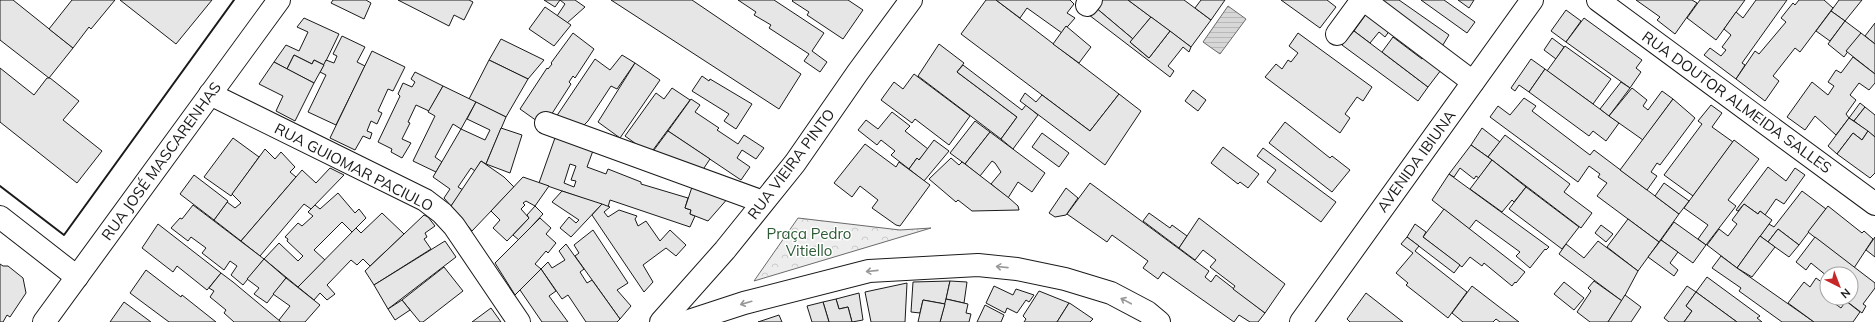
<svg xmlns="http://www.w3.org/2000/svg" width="1875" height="322" font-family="Mulish,sans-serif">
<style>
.forest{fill:url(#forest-crowns);stroke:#6a6a6a}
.water{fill:url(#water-rules);stroke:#6a6a6a}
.building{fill:#e6e6e6;stroke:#1a1a1a;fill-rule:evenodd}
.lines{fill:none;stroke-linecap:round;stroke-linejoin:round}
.street-casing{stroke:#1a1a1a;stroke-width:24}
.street{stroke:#fff;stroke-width:22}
.wall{stroke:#1a1a1a;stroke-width:2}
.oneway{stroke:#989898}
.labels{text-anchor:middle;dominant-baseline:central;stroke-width:3;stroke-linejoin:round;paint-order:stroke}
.street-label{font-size:15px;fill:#1a1a1a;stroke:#fff}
.park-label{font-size:15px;fill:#2b5a34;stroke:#fff}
</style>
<defs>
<pattern id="forest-crowns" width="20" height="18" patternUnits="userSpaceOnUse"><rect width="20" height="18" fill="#ededed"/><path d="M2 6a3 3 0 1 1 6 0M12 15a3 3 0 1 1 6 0" fill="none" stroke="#cbcbcb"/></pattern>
<pattern id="water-rules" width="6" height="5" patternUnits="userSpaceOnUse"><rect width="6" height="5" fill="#d7d7d7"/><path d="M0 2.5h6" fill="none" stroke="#b8b8b8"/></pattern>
</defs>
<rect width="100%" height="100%" fill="#fff"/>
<polygon class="forest" points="798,218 900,230 931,228 754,281"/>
<polygon class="water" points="1228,6 1246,19 1220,54 1203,42"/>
<g class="building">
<polygon points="0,0 13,0 73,48 49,78 0,40"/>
<polygon points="72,0 115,0 91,29 89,27 73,48 49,29"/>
<polygon points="120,0 212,0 176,44"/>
<polygon points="333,0 366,0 371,3 364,19 331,3"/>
<polygon points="398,0 469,0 473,2 464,20 454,15 449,26"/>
<polygon points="544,0 575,0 585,7 567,23 557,16 565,4 560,0 555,7"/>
<polygon points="611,0 692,0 801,74 779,109"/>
<polygon points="738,0 774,0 824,33 812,51 827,62 820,72 804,61 809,54 769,28 771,25 754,15 756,12"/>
<polygon points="793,0 848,0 863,10 843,39 807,15 809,12 792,1"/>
<polygon points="986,0 996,0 1119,94 1090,131 961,34"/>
<polygon points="996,0 1070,0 1074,4 1067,13 1075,18 1062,33 1027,8 1020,18"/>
<polygon points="1101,0 1128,0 1151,17 1133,39 1095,7"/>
<polygon points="1128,0 1184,0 1211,20 1191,47"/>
<polygon points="1201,0 1225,0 1211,20 1195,8"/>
<polygon points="1281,0 1327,0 1336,7 1320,28"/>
<polygon points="1381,0 1399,0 1449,35 1441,48"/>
<polygon points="1421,0 1444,0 1475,22 1467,33"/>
<polygon points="1458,0 1474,0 1469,8"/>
<polygon points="1636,0 1692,0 1697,3 1675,34 1657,20 1660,17"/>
<polygon points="1700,0 1745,0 1716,40 1687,18"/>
<polygon points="1756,0 1787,0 1742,63 1745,65 1736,79 1704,55 1710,48 1721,56 1726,50 1722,47 1731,35 1724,29 1736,12 1743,18"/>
<polygon points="1799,0 1824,0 1833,8 1800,52 1795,48 1773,76 1779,81 1765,101 1736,79 1755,51 1759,54 1786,22 1781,18 1793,3 1795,5"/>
<polygon points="1839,0 1862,0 1845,21 1831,11"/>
<polygon points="545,7 571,25 554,46 529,29"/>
<polygon points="1095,7 1133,39 1130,42 1149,58 1170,31 1191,47 1189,52 1183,47 1168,66 1174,71 1170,77 1089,15"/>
<polygon points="1566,10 1581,21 1566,42 1551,31"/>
<polygon points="1831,11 1845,21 1830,41 1816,31"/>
<polygon points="1367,13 1390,30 1385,37 1379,32 1370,43 1354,31"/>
<polygon points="1151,17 1170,31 1149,58 1130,42"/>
<polygon points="304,18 339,34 324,65 314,60 312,64 294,55 287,69 274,62 286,45 299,51 308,32 297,27"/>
<polygon points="1584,18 1642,60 1636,68 1641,72 1630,88 1566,42"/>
<polygon points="1845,21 1861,33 1844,57 1828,44"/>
<polygon points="1875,23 1875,44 1865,36"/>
<polygon points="1066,26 1091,47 1079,63 1053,44"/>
<polygon points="1354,31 1428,87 1418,101 1342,45"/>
<polygon points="573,33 594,49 575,78 573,76 569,82 571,84 544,126 520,109 547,68 548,69 552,64 551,63"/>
<polygon points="1298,33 1372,87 1363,101 1357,97 1345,114 1350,118 1340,133 1265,77 1276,64 1282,69 1288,60 1291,62 1298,53 1289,46"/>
<polygon points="1861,33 1875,44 1875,74 1846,51"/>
<polygon points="342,36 365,47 357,62 365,66 336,125 308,112 326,75 320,72 326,60 334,63 337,56 333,54"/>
<polygon points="1393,37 1422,59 1424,57 1441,70 1428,87 1382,52"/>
<polygon points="1552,38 1564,47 1556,59 1544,50"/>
<polygon points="501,39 544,60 528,79 489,60"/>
<polygon points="939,44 964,63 957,72 1017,117 1001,139 918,76"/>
<polygon points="1565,46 1611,79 1593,104 1547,71"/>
<polygon points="372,51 405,67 393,91 388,89 378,111 382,113 377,124 371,121 367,131 372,133 370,139 363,136 355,150 330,138"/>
<polygon points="294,55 312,64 314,60 324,65 314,83 287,69"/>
<polygon points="622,55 635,63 617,89 611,86 588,121 580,129 556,117 595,59 610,70"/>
<polygon points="1853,57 1875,74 1875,83 1869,90 1859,83 1850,95 1856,100 1846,114 1849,118 1836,135 1815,116 1805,130 1787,117 1812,82 1828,95 1834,86 1828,82 1836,70 1841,73"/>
<polygon points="1531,59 1545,69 1529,92 1519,85 1515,91 1511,88"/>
<polygon points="489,60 528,79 506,117 469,99"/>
<polygon points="274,62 314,83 295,121 276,111 283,96 259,84"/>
<polygon points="635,63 660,80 620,138 598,122"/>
<polygon points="963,65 1022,110 1026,105 1038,115 1013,149 1001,139 1017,117 957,72"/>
<polygon points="0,68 34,95 47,78 50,78 79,101 63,120 102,151 77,183 0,122"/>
<polygon points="1545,69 1619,123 1606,141 1593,131 1589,136 1529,92"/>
<polygon points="415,72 443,86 429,111 416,105 408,122 410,123 402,139 411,143 402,158 391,152 392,149 378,142 400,96 398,94 403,83 412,87 415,82 411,79"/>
<polygon points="914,74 970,116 949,145 915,119 912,123 881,100 894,82 903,89"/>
<polygon points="702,76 709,81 710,79 752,104 736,129 724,121 729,114 692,91"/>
<polygon points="1621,82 1630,88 1609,116 1600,109"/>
<polygon points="443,86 476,102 461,129 453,124 435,157 442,162 436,172 413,161 435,116 428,112"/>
<polygon points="672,88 690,100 650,154 625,136 656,93 664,99"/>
<polygon points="1632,88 1647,100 1643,106 1648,110 1662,91 1673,99 1643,140 1609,116"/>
<polygon points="1193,90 1206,100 1198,111 1185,101"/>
<polygon points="1025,93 1036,102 1042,95 1090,131 1119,94 1141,111 1105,165 1020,101"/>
<polygon points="1524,98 1536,106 1532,111 1590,155 1594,150 1679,214 1659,242 1597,196 1607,183 1598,177 1600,174 1589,166 1578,182 1490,117 1498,106 1510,115"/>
<polygon points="691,99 700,105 695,112 719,128 717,130 738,144 744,135 764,148 756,159 742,150 737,158 750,167 741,180 668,131"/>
<polygon points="1673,99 1695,118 1660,165 1657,163 1651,172 1657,176 1647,190 1620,170"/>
<polygon points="476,102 506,117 486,164 481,161 475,171 471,168 458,187 463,190 451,206 444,198 450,189 433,177 461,129 485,140 490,130 467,119"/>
<polygon points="1860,103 1865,107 1854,121 1849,118"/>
<polygon points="1711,105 1722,113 1712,127 1733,142 1693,196 1664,175 1702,124 1698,121"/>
<polygon points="1865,107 1875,115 1875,137 1854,121"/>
<polygon points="892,112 910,126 905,131 928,149 919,160 917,158 909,169 891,155 895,151 881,140 877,145 858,130 866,120 878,129"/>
<polygon points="1849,118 1868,131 1862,140 1853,133 1837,154 1828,146"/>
<polygon points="975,121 990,132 965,164 950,153"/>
<polygon points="1285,122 1330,158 1332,156 1350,170 1332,192 1269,143"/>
<polygon points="501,128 522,135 510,173 486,164"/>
<polygon points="1482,128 1500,142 1488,157 1471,145"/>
<polygon points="668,131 710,159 700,174 651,154"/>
<polygon points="1868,131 1875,137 1875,173 1870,178 1837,154 1853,133 1862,140"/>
<polygon points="990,132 1045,173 1032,192 1018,182 1008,198 991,184 1001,172 995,163 992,161 980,176 965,164"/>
<polygon points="1042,133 1069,153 1059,167 1032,147"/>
<path d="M556 135 594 148 587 167 606 174 608 169 641 182V184L688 198 685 208 691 210 690 214 695 216 690 227 610 200 608 207 539 183ZM570 164 576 166 571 180 576 181 574 187 564 183Z"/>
<polygon points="1505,135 1570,184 1564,192 1592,213 1581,228 1488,157"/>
<polygon points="233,138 259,157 231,196 204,177"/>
<polygon points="934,140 949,151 924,181 909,169 917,158 919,160"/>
<polygon points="1734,140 1759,159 1728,200 1736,206 1706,245 1698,239 1708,225 1684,208"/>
<polygon points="865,144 896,167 899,162 930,185 900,226 896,225 872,208 878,200 860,186 852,197 834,183"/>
<polygon points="1471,145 1492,160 1479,178 1476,176 1474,179 1460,168 1454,177 1449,174"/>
<polygon points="1223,147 1259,174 1248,188 1240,182 1238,184 1211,163"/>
<polygon points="1263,148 1336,202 1321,222 1267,182 1276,170 1257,156"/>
<polygon points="265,149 275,159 281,152 295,167 290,172 296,177 241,241 214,220 227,202 235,208 241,203 232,194"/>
<polygon points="951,158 959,165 962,162 965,164 1009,198 1018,206 1019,210 972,211 958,200 956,202 929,179"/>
<polygon points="1492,160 1526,187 1514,202 1512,200 1502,212 1470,189"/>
<polygon points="481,161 504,177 514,187 472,231 451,206"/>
<polygon points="1768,167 1786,181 1795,168 1805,175 1784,204 1776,199 1765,215 1760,211 1758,214 1744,204 1738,211 1736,210"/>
<polygon points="330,168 344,175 311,209 304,204 260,256 241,241 302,170 316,183"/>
<polygon points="1449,174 1549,247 1546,250 1545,249 1530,268 1516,256 1520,252 1476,220 1469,229 1432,200"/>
<polygon points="194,175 228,201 214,220 180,194"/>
<polygon points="523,177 549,186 535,206 526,201 523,203 525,205 521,209 529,218 507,241 493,228 500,220 491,211"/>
<polygon points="1090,183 1209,271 1205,277 1211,282 1216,275 1265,313 1258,322 1250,322 1239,315 1234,322 1163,272 1158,279 1143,268 1148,261 1112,235 1107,242 1067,214"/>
<polygon points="1664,183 1689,201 1679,214 1655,196"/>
<polygon points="693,184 729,197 708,221 690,214 691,210 685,208"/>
<polygon points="1526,187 1579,227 1562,249 1509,209"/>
<polygon points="1066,188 1078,198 1066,215 1055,217 1049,213"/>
<polygon points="562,191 602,204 571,237 560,228 569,217 576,223 579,220 552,202"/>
<polygon points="1802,191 1826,209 1799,245 1778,229 1768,242 1760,236 1769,224 1774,227"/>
<polygon points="338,193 355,213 359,209 366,218 352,232 342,222 314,250 325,260 298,287 264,259 279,243 298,261 303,256 287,241 288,239 285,237 298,223 302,226 313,216 308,212 315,205 320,209"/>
<polygon points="602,204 610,207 604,212 608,217 619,210 637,216 635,219 638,226 646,221 660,241 670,230 686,245 676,256 666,248 643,265 653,282 644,292 592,215"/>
<polygon points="1744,204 1758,214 1760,211 1772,220 1737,268 1707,245 1719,229 1728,236 1737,224 1732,220"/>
<polygon points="193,205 264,259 243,285 231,275 237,266 230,261 224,270 202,253 206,248 191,237 188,241 171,228 180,218 182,219"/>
<polygon points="535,206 543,214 519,240 513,235 529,218 527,215"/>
<polygon points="1828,206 1862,233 1864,231 1873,239 1854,268 1808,232"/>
<polygon points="1444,209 1525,272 1516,283 1515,282 1512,286 1484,263 1482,266 1470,257 1462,267 1423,237"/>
<polygon points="382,213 404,234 370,266 363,259 357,265 351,260 327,285 335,294 327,300 320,293 314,300 298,287 356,228 361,233"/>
<polygon points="1149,213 1170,228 1172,225 1187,236 1179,248 1143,221"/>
<polygon points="424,215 428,217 435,226 425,233 427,237 424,239 431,249 374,285 365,271"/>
<polygon points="540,218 551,228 546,234 556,243 548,253 546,251 535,264 541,269 515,295 495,263"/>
<polygon points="1199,218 1285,284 1265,313 1233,289 1235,286 1210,267 1216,260 1203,250 1195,260 1179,248"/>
<polygon points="1628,219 1659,242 1638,271 1607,247"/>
<polygon points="1674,222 1706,245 1693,263 1661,240"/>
<polygon points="158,224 221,273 207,290 177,266 173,272 142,248"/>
<polygon points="1415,224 1426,232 1423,237 1460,265 1454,273 1407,237"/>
<polygon points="1601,225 1613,234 1606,242 1595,233"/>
<polygon points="1778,229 1799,245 1789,257 1768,242"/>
<polygon points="593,230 628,283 617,290 631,306 620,319 575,256 579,253 574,245"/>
<polygon points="1760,236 1775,247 1752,277 1737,268"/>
<polygon points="1407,237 1419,246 1415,251 1467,292 1448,318 1406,285 1408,283 1396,273 1413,253 1401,244"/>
<polygon points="1815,237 1875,283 1875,288 1863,304 1866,306 1862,313 1845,300 1851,298 1851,274 1827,274 1827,276 1811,263 1806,270 1796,262"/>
<polygon points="1875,237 1875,257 1866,250"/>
<polygon points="1661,240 1678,252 1670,263 1678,270 1674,276 1648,257"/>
<polygon points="445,241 456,257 388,309 374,285"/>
<polygon points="1598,241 1638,271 1622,301 1559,254 1566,244 1584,258"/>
<polygon points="566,244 584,269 580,272 587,283 592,280 620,319 617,322 586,322 568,295 562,299 541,269 548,262 552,268 565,260 559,251"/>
<polygon points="1721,256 1737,268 1814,322 1782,322 1739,291 1741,288 1712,268"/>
<polygon points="264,259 286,278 267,303 254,294 259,288 247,279"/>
<polygon points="0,264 3,266 8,266 23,278 26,293 10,317 7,315 3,322 0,322"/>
<polygon points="444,267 463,291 423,322 420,322 402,300"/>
<polygon points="541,269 556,291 549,296 568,322 542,322 520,290"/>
<polygon points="146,270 181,297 182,295 216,322 169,322 130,293"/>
<polygon points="221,273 233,282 281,322 234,322 224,313 226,310 210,297 214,291 209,288"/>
<polygon points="1707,277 1760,316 1757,318 1762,322 1737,322 1696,292"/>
<polygon points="286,278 320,305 305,322 281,322 279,320 290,306 273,294"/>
<polygon points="1816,278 1827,286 1822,294 1827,298 1841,308 1846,301 1860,312 1853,322 1814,322 1788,303 1804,282 1810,287"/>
<polygon points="950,281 945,304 923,300 920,313 911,312 913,282"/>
<polygon points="950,281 967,282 964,303 946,299"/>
<polygon points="1594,281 1622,301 1608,322 1590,322 1577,312 1591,291 1588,288"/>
<polygon points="1564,282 1584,298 1574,310 1554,294"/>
<polygon points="907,283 905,322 871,322 865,292"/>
<polygon points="994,286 1013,295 1016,289 1034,295 1029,302 1026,300 1017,313 1007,308 1005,313 986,303"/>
<polygon points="1472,286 1498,306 1519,322 1500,322 1496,319 1493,322 1463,322 1452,313"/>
<polygon points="1687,286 1696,292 1686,306 1692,311 1684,322 1669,322 1664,318"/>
<polygon points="1039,291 1069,303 1057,322 1024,322 1026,319 1023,316"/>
<polygon points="1696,292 1737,322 1684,322 1692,311 1686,306"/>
<polygon points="859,293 863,320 852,322 848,307 839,309 836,299"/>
<polygon points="1366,293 1403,322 1350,322 1347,319"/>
<polygon points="1625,295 1641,307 1631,322 1608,322"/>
<polygon points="836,299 839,309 848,307 852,322 829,322 823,302"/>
<polygon points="946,299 968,304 966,313 971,314 969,322 940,322"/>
<polygon points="402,300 410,310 395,320 388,309"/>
<polygon points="923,300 945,304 940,322 918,322"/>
<polygon points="124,302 151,322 110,322"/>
<polygon points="823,302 829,322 812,322 807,306"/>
<polygon points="1069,303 1071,304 1093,319 1090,322 1057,322"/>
<polygon points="985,305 1004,315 1001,322 977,322"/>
<polygon points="491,308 501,322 472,322"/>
<polygon points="779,315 782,322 758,322"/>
</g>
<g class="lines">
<defs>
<g id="street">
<polyline points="1364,0 1473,82"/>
<polyline points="1598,0 1875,204"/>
<polyline points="1087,5 1091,0"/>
<polyline points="1337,34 1362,0"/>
<polyline points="210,94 425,200 442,213 454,226 519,322"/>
<polyline points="546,123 763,202"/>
<polyline points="0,217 77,277"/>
<polyline points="44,322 279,0"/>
<polyline points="661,322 725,250 795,163 858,72 911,0"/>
<polyline points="686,322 744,303 869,271 978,265 1017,269 1065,279 1111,293 1147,312 1159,322"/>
<polyline points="1301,322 1532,0"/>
</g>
</defs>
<use href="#street" class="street-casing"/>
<use href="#street" class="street"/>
<polyline class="wall" points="0,186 64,235 234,0"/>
</g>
<defs><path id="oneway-shaft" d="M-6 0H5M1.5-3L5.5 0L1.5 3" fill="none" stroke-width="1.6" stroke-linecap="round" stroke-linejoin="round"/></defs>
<g class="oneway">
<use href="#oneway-shaft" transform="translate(1002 267) rotate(-174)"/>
<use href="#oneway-shaft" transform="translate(872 271) rotate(174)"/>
<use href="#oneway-shaft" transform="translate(1126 301) rotate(-152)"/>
<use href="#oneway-shaft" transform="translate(746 303) rotate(164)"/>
</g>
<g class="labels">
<g class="street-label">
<text transform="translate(1737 102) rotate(36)">RUA DOUTOR ALMEIDA SALLES</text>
<text transform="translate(161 161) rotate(-54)">RUA JOSÉ MASCARENHAS</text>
<text transform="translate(1416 161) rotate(-54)">AVENIDA IBIUNA</text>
<text transform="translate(791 164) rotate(-53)">RUA VIEIRA PINTO</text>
<text transform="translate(354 167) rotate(27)">RUA GUIOMAR PACIULO</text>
</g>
<g class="park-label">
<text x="809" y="233">Praça Pedro<tspan x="809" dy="17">Vitiello</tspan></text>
</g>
</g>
<g transform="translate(1839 286) rotate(138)"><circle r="19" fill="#ffffff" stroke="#a3a3a3"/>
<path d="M0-3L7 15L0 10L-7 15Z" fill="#c62828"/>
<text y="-6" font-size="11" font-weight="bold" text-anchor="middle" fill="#1a1a1a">N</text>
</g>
</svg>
